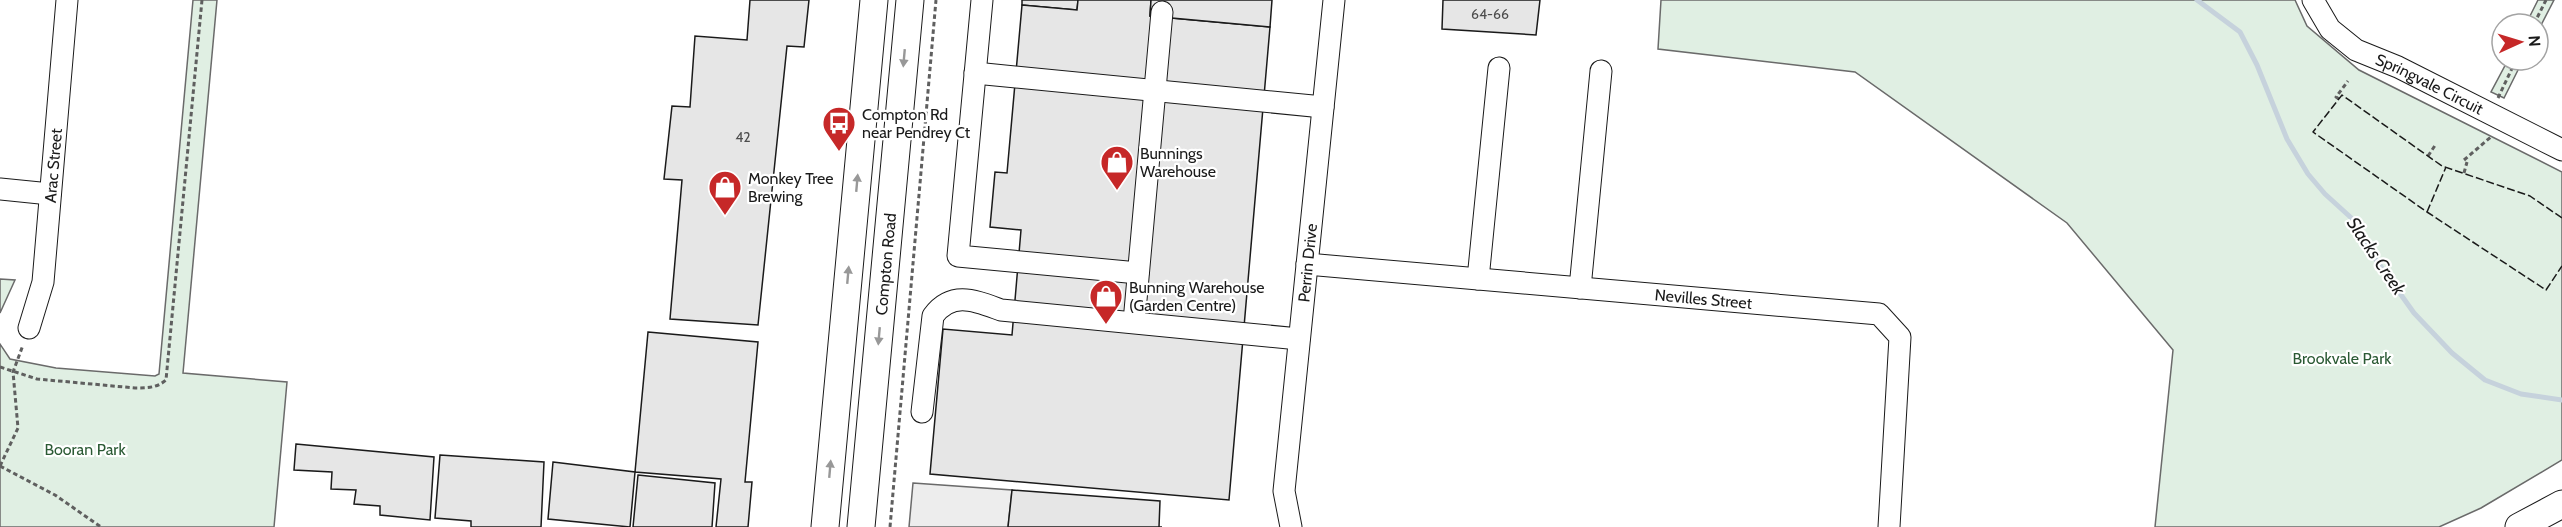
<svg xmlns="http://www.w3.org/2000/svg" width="2562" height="527" font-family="Cabin,sans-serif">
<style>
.green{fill:#e0efe3;stroke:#6a6a6a;stroke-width:1.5}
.parking{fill:#ededed;stroke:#6a6a6a;stroke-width:1.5}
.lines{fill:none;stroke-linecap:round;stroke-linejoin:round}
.stream{stroke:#c6d2dc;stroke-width:5}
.building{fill:#e6e6e6;stroke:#1a1a1a;stroke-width:1.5}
.minor-casing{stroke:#1a1a1a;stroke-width:23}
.major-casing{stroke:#1a1a1a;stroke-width:29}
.path{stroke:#5f5f5f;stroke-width:3;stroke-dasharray:4.5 3;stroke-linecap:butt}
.minor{stroke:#fff;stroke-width:21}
.major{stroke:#fff;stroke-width:27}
.fence{stroke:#1a1a1a;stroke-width:1.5;stroke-dasharray:8 3;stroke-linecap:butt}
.oneway{fill:#989898}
.labels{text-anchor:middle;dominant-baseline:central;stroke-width:4.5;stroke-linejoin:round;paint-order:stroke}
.number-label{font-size:14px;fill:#4d4d4d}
.street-label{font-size:16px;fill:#1a1a1a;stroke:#fff}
.poi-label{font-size:16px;fill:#1a1a1a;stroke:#fff;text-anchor:start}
.park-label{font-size:16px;fill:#2b5a34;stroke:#fff}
.water-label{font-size:18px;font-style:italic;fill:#1a1a1a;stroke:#fff}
</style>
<rect width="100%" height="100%" fill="#fff"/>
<g class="green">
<polygon points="193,0 217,0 183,373 287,382 274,527 0,527 0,344 10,359 56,368 155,376 159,374"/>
<polygon points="1661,0 2295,0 2307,26 2359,70 2562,172 2562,460 2481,508 2439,527 2155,527 2173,350 2067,223 1855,72 1658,49"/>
<polygon points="2538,0 2554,0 2538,31 2538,24 2526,24"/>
<polygon points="2508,60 2523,60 2504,98 2491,92"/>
<polygon points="0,279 15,280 0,313"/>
</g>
<polygon class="parking" points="913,483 1012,490 1008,527 909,527"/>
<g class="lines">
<polyline class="stream" points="2197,0 2240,32 2257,65 2287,139 2308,174 2325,194 2358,224 2374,257 2414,313 2452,353 2485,380 2521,394 2562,400"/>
</g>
<g class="building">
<polygon points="750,0 809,0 804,47 787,46 758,325 670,319 682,180 664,179 672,106 690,107 695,36 747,40"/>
<polygon points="1022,0 1078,0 1077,10 1022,5"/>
<polygon points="1078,0 1151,0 1150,16 1270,27 1229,500 930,474 943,329 1012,335 1021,230 990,227 995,172 1007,173 1022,5 1077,10"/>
<polygon points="1151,0 1272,0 1270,27 1150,16"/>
<polygon points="1443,0 1540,0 1536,35 1442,29"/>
<polygon points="648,332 758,342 745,482 752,482 748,527 716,527 721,479 635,472"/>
<polygon points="296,444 434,457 430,520 380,515 380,506 354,504 356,490 331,489 332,472 294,470"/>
<polygon points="440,455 544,462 541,527 471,527 471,521 435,518"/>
<polygon points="553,462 635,472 630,527 548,519"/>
<polygon points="638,475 715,483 712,527 633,527"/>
<polygon points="1012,490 1160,501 1159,527 1162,527 1008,527"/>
</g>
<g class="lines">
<defs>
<g id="minor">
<polyline points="982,0 958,256 1138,273"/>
<path id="s1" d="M2313 0 2330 29 2356 50 2398 67 2562 150"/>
<polyline points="975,73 1323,107"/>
<polyline points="0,189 50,194"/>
<path id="s2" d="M1307 264 1879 314 1900 337 1889 527"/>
<polyline points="1478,279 1499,68"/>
<polyline points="1580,288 1601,71"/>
<polyline points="1134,322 1162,12"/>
<path id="s3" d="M29 328 43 282 67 0"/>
<path d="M922 412 933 316C952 290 976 301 1001 310L1299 339"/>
<path id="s4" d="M1291 527 1284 491 1334 0"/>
</g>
<g id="major">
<polyline points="825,527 874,0"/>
<path id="s5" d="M861 527 910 0"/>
<polyline points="2519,527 2562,504"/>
</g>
</defs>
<use href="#minor" class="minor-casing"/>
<use href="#major" class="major-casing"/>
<g class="path">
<polyline points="2534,24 2546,0"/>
<polyline points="2498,98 2516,60"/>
<polyline points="2339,99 2336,97 2348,81"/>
<polyline points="2428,156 2436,144"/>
<polyline points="2464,160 2492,136"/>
<polyline points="2464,173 2467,162"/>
<path d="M0 367 37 379 135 388C147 388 157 388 166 380L202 0"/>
<polyline points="0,466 18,428 13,372 23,345"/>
<polyline points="0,466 55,495 101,527"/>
<polyline points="890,527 936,0"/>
</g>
<use href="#minor" class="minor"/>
<use href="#major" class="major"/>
<g class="fence">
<polyline points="2427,212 2446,167"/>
<polyline points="2562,218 2530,196 2442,166 2342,95 2313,132 2427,212 2546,290 2562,266"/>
</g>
</g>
<defs><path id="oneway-solid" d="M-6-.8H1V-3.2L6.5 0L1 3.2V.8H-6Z" transform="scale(1.5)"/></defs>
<g class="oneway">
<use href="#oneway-solid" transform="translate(904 58) rotate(95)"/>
<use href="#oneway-solid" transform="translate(857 183) rotate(-85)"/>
<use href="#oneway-solid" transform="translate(848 275) rotate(-85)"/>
<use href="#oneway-solid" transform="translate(879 336) rotate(95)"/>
<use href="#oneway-solid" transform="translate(830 469) rotate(-85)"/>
</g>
<defs>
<symbol id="bus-pin" viewBox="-11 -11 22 30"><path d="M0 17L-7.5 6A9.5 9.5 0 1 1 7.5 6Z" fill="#c62828" stroke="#fff"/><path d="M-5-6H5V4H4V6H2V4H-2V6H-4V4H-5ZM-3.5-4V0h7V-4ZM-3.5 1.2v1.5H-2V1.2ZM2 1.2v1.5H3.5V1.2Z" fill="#fff"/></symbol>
<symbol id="shop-pin" viewBox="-11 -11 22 30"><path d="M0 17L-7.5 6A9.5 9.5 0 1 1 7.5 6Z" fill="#c62828" stroke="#fff"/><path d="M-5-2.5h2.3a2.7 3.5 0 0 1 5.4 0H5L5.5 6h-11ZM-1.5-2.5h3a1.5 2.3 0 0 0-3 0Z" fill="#fff"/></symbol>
</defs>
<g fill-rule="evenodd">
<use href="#bus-pin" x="820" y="104" width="38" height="52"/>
<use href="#shop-pin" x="1098" y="143" width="38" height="52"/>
<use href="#shop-pin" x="706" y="168" width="38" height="52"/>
<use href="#shop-pin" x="1087" y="277" width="38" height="52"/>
</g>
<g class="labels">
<g class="number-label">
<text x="1490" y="14">64-66</text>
<text x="743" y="137">42</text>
</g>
<g class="street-label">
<text stroke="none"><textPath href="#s1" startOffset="148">Springvale Circuit</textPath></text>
<text stroke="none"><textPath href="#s3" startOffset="165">Arac Street</textPath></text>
<text stroke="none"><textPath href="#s5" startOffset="264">Compton Road</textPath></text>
<text stroke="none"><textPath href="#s4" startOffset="266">Perrin Drive</textPath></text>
<text stroke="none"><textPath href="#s2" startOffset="398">Nevilles Street</textPath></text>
</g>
<g class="poi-label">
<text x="862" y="114">Compton Rd<tspan x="862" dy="18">near Pendrey Ct</tspan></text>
<text x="1140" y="153">Bunnings<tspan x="1140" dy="18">Warehouse</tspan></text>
<text x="748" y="178">Monkey Tree<tspan x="748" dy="18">Brewing</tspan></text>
<text x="1129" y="287">Bunning Warehouse<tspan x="1129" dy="18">(Garden Centre)</tspan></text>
</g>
<g class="park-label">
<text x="2342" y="358">Brookvale Park</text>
<text x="85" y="449">Booran Park</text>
</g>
<g class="water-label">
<text transform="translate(2376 256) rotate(56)">Slacks Creek</text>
</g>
</g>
<g transform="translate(2520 42) rotate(86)"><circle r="28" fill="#ffffff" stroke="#a3a3a3" stroke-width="1.5"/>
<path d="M0-4.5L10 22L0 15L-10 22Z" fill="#c62828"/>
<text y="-9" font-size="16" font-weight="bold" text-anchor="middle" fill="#1a1a1a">N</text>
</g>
</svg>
